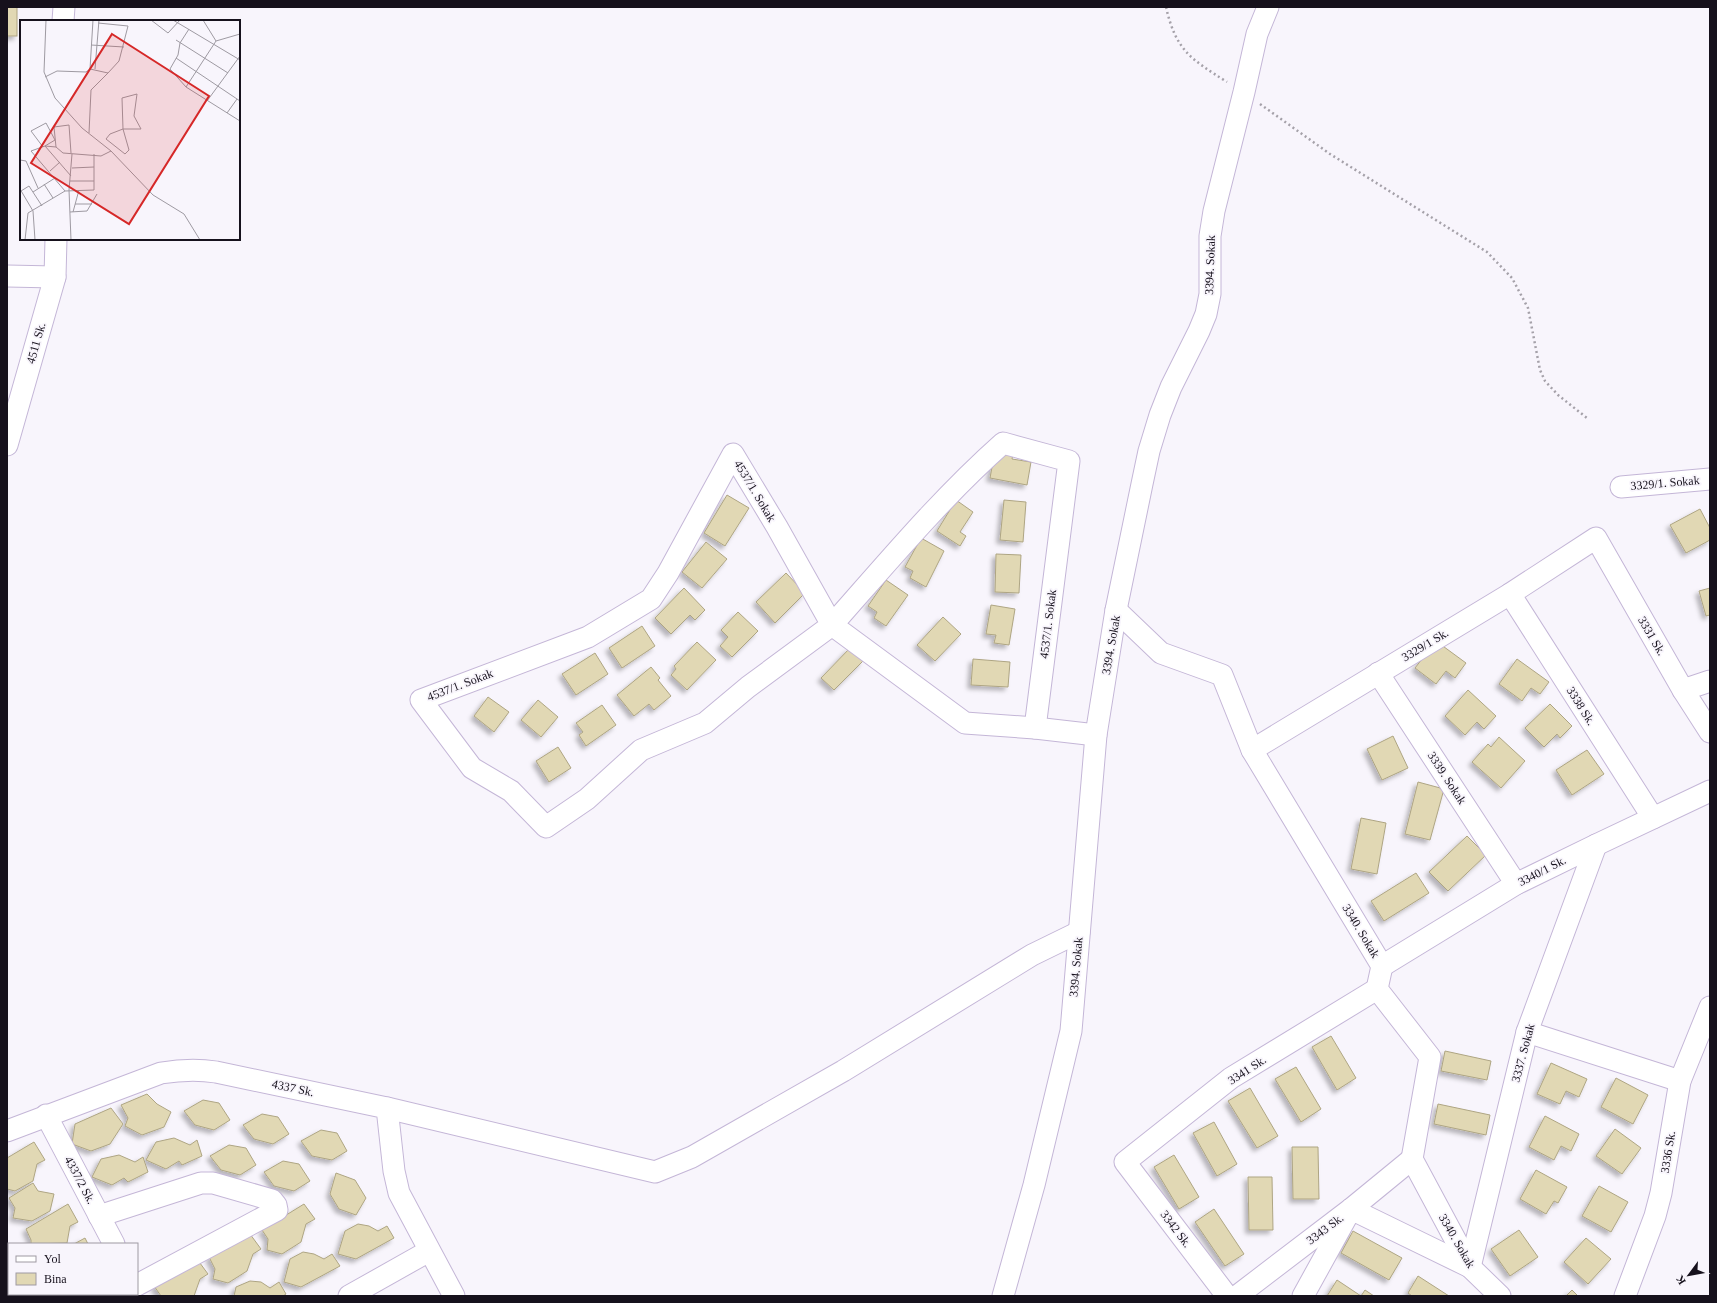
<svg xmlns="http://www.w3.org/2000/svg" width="1717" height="1303" font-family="'Times New Roman',serif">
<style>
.building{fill:#e1d8b4;stroke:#aea583;filter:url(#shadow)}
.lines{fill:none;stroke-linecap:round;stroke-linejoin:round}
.minor-casing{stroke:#c4b6d7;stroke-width:23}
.path{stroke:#a5a1a9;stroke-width:2.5;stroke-dasharray:2 3;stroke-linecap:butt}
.minor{stroke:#fff;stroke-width:21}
.labels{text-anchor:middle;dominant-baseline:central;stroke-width:3.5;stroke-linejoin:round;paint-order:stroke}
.street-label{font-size:12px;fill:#16111c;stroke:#f8f5fc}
.inset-road{fill:none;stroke:#9e9aa2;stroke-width:1}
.view{fill:#d62828;fill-opacity:0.15;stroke:#d62828;stroke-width:2}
.inset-edge{fill:none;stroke:#16111c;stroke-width:2}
</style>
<defs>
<filter id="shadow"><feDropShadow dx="-3.5" dy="3.5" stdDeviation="2" flood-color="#0004"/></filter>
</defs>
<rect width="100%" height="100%" fill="#f8f5fc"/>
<g class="building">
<rect x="7" y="7" width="10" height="29"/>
<polygon points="995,451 1013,454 1012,459 1031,462 1027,485 990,478"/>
<polygon points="727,495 749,508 725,546 704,533"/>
<polygon points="956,500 973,512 960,532 966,536 960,546 937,531"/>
<polygon points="1004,500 1026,502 1023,542 1000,540"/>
<polygon points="1700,509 1710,528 1710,540 1686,553 1670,525"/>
<polygon points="921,538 944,551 926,587 910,578 913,571 905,567"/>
<polygon points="706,542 727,559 702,588 682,572"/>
<polygon points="996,554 1021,555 1019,593 995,592"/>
<polygon points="786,573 805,593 775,623 756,602"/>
<polygon points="886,580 908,595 886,626 874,618 877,612 868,606"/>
<polygon points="684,588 705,610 695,620 690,615 671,634 655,618"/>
<polygon points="1710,588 1710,615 1706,616 1699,591"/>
<polygon points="991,605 1015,609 1009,645 994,643 996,635 986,634"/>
<polygon points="738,612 758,631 732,657 720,646 728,637 721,630"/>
<polygon points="943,617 961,634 935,661 917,645"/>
<polygon points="642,626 655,646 622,668 609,648"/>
<polygon points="1436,641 1466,663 1455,678 1446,671 1436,684 1415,668"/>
<polygon points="697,642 716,660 687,690 671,675 676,669 674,666"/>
<polygon points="850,648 863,661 834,690 821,678"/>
<polygon points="595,653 608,674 576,695 562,674"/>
<polygon points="973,659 1010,662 1008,687 971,685"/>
<polygon points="1517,659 1549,682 1540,694 1531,688 1522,701 1499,684"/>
<polygon points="651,667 660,678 658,680 671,696 654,710 649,704 634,716 617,695"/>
<polygon points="1468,690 1496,716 1484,729 1477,722 1465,735 1445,716"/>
<polygon points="488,697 509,712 494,732 474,716"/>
<polygon points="538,700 558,717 541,737 521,720"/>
<polygon points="1550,704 1572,726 1560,738 1557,734 1544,747 1525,728"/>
<polygon points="602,705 616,725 586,746 579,735 583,732 576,723"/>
<polygon points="1393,736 1408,768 1382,780 1367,749"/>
<polygon points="1499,737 1525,761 1501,788 1472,762 1488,744 1491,747"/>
<polygon points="558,747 571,768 549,782 536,761"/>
<polygon points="1587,750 1604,774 1572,795 1556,770"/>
<polygon points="1418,782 1444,789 1430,840 1405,834"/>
<polygon points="1361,818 1386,823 1377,874 1351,869"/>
<polygon points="1467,836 1486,855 1448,891 1429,872"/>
<polygon points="1416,873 1429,893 1384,921 1371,901"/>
<polygon points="1331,1036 1356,1078 1337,1090 1312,1047"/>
<polygon points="1445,1051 1491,1061 1487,1080 1441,1071"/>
<polygon points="1551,1063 1587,1079 1579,1097 1566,1091 1560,1104 1537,1094"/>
<polygon points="1296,1067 1321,1109 1301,1122 1275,1079"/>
<polygon points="1616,1078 1648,1095 1633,1124 1601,1107"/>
<polygon points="1250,1088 1278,1136 1257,1148 1228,1101"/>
<polygon points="147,1094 157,1104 171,1112 164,1127 142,1135 125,1126 128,1118 121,1105"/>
<polygon points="203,1100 219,1103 230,1120 214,1130 195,1125 184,1111"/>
<polygon points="1438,1104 1490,1115 1486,1135 1434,1124"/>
<polygon points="111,1108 123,1124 110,1144 91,1151 72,1144 75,1124"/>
<polygon points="262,1114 278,1117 289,1134 273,1144 254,1139 243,1125"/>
<polygon points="1545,1116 1579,1134 1571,1151 1561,1146 1554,1160 1529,1147"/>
<polygon points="1214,1122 1237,1164 1217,1176 1193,1133"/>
<polygon points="1615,1129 1641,1148 1622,1174 1596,1156"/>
<polygon points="321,1130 337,1133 347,1151 332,1160 312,1156 301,1141"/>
<polygon points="174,1138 190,1145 197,1140 202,1156 182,1165 179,1161 166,1169 146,1160 156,1142"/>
<polygon points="34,1142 45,1160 37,1164 33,1181 15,1191 7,1189 7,1158"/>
<polygon points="229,1145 246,1148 256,1165 240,1175 221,1170 210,1156"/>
<polygon points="1292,1147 1318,1147 1319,1199 1293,1199"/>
<polygon points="119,1155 135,1162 143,1157 148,1172 128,1182 124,1178 112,1185 92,1177 101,1159"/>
<polygon points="1174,1155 1199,1197 1179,1209 1154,1167"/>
<polygon points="283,1161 299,1164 310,1181 294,1191 274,1186 264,1172"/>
<polygon points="1536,1170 1567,1187 1558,1203 1554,1201 1546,1214 1520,1199"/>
<polygon points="336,1173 355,1180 366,1198 356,1215 339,1209 330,1194"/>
<polygon points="1248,1177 1272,1177 1273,1230 1249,1230"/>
<polygon points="33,1183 38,1191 54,1194 50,1211 32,1221 13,1218 15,1208 9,1198"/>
<polygon points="1599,1186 1628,1202 1611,1232 1582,1216"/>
<polygon points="68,1204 78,1222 70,1226 67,1243 31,1244 31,1240 26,1229"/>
<polygon points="304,1204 315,1219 306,1224 301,1242 282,1254 267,1250 268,1239 262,1230"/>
<polygon points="1214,1209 1244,1254 1225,1266 1195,1222"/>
<polygon points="358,1224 369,1226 378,1231 387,1226 394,1238 356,1259 338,1254 345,1231"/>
<polygon points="1519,1230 1538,1257 1510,1276 1491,1249"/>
<polygon points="1353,1231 1402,1258 1389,1280 1341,1253"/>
<polygon points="250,1234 261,1249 253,1254 247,1271 228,1283 213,1279 215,1269 209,1257"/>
<polygon points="85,1238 88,1244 74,1244"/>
<polygon points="1586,1238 1611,1259 1588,1284 1564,1262"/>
<polygon points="303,1252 314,1254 324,1259 332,1254 340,1266 301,1287 284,1282 290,1259"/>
<polygon points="197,1259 208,1274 200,1279 194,1296 161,1296 154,1286"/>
<polygon points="1418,1276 1449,1296 1412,1296 1408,1293"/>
<polygon points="1337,1280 1361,1296 1365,1290 1374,1296 1327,1296"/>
<polygon points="250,1281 261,1282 270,1288 279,1282 286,1294 283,1296 234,1296 236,1287"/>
<polygon points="7,1288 9,1288 9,1294 26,1294 25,1296 7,1296"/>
<polygon points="1572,1290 1578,1296 1566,1296"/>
<polygon points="61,1294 104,1294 103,1296 62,1296"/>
</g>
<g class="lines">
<defs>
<g id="minor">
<polyline points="63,21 64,7"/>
<polyline points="7,276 55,277"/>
<polyline points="7,445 55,277 56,239"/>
<polyline points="1621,487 1710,479"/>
<polyline points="1510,594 1653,818"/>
<polyline points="1116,610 1161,653 1222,675 1252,750 1382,966 1377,989 1430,1057 1412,1159 1470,1267 1500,1296"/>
<path d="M832 625 748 687 705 723 641 750 587 799 546 827 511 791 472 768 421 700 588 637 651 599 668 573 733 454 777 527 832 625 965 723 1035 728 1069 461 1003 443C941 498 887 563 832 625"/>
<polyline points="1378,673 1516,884"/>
<polyline points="1683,690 1710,681"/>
<polyline points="1035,728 1096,735"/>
<polyline points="1252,750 1510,594 1596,538 1683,690 1710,732"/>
<polyline points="1382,966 1516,884 1596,845 1710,791"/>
<polyline points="1527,1032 1680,1081"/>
<polyline points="387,1108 655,1172 692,1157 843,1071 1032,955 1079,932"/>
<polyline points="46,1115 114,1244"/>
<path d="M7 1131 161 1073C180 1070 196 1069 216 1072L387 1108 394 1171 399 1193 454 1296"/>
<polyline points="99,1216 201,1183 213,1183 272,1200 276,1205 277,1210 137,1285"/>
<polyline points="49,1294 50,1296"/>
<polyline points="349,1296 429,1251"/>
<polyline points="1003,1296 1034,1185 1071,1031 1096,735 1116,610 1142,484 1149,451 1160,415 1171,387 1199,331 1206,314 1210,294 1210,236 1214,211 1244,92 1257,34 1268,7"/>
<polyline points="1227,1296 1125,1162 1231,1078 1377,989"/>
<polyline points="1237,1296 1351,1209 1412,1159"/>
<polyline points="1303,1296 1351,1209 1470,1267 1527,1032 1596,845"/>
<polyline points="1625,1296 1655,1216 1661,1193 1680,1081 1710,1007"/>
</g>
</defs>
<use href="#minor" class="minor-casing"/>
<g class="path">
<path d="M1166 7C1176 51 1191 59 1227 82"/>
<polyline points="1260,104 1330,154 1487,252 1512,278 1528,308 1540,370 1545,381 1558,395 1587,418"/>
</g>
<use href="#minor" class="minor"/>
</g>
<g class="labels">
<g class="street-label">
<text transform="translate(1210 265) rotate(-88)">3394. Sokak</text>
<text transform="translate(36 343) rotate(-74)">4511 Sk.</text>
<text transform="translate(1665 483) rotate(-5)">3329/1. Sokak</text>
<text transform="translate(755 491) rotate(59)">4537/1. Sokak</text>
<text transform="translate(1048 624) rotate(-83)">4537/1. Sokak</text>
<text transform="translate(1652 636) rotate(60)">3331 Sk.</text>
<text transform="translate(1111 645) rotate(-80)">3394. Sokak</text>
<text transform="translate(1425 645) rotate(-31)">3329/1 Sk.</text>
<text transform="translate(460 685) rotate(-21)">4537/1. Sokak</text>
<text transform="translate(1581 706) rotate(58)">3338 Sk.</text>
<text transform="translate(1447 778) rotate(57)">3339. Sokak</text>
<text transform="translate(1542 871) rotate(-27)">3340/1 Sk.</text>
<text transform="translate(1361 931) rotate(59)">3340. Sokak</text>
<text transform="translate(1076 967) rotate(-85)">3394. Sokak</text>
<text transform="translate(1523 1053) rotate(-75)">3337. Sokak</text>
<text transform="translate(1247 1070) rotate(-33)">3341 Sk.</text>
<text transform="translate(293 1088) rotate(12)">4337 Sk.</text>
<text transform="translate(1668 1152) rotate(-81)">3336 Sk.</text>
<text transform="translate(80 1180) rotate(62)">4337/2 Sk.</text>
<text transform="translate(1176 1229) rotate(53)">3342 Sk.</text>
<text transform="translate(1325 1229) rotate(-37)">3343 Sk.</text>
<text transform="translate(1457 1241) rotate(60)">3340. Sokak</text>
</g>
</g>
<g transform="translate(20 20)">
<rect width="220" height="220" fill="#f8f5fc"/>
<path class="inset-road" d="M26 0 24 52 35 78 62 108 91 131 133 175 164 194 180 220M131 0 148 13 160 0M153 0 220 40M183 0 196 21M78 3 108 6M169 9 160 23 158 35 150 49 166 67 220 101M156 20 208 53M196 21 220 14M71 25 104 27M156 38 220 81M70 49 88 53 99 41 108 6M70 49 73 0M75 49 79 0M25 57 37 51 66 52 70 49M166 67 196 21M187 81 220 36M207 93 217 79M103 109 102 78 117 74 114 96 121 109H103L90 114 86 119 105 134 109 130 103 109M69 113 71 70 88 53M23 127 11 111 26 103 35 120 25 126 51 156M36 127 34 107 49 105 51 133M0 140 6 141 18 168M52 148 74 147M30 151 40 142M50 161H74M24 164 33 178M0 169 13 191 15 220M1 171 9 166 22 186M45 171 11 131 25 126 36 127 43 133 81 136 91 131M13 172 35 158M55 184H72M50 192 67 191 77 174M53 192 59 170M5 220 8 193 45 171 74 170V134M51 220 49 170 52 134"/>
<path class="view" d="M92 14 189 76 109 204 11 143Z"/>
<rect width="220" height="220" class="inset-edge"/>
</g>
<rect width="1717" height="1303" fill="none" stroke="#16111c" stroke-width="16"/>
<rect x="8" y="1243" width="130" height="52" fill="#f8f5fc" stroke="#9e9aa2"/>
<rect x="16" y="1256" width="20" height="6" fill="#ffffff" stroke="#9e9aa2"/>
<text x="44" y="1263" font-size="12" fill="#16111c">Yol</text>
<rect x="16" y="1273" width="20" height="12" fill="#e1d8b4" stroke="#9e9aa2"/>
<text x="44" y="1283" font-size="12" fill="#16111c">Bina</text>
<g transform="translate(1689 1275) rotate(238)" stroke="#f8f5fc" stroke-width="3" paint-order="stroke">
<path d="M0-3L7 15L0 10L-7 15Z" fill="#16111c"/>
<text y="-6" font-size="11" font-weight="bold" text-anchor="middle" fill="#16111c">K</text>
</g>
</svg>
